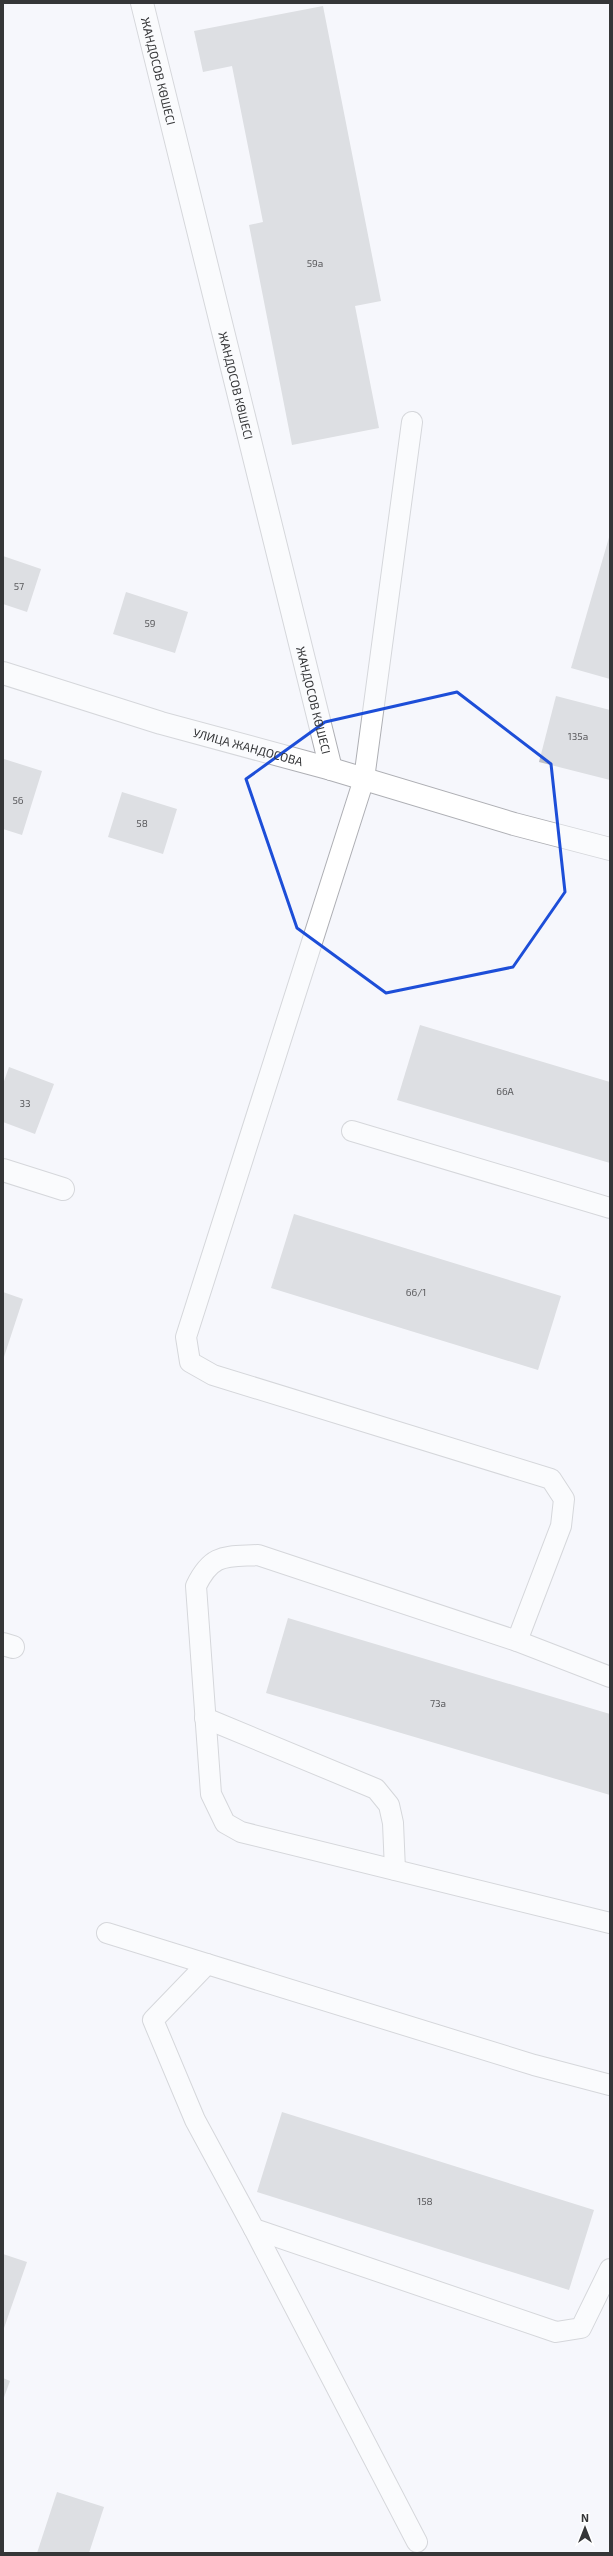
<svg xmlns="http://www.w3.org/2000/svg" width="613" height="2556" font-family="'Exo 2',sans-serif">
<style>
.building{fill:#bfc0c5}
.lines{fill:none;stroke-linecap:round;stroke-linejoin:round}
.lane-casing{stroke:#aeafb4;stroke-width:22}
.street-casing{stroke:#aeafb4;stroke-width:24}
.lane{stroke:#fff;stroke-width:20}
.street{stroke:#fff;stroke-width:22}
.marked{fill:none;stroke:#1d4ed8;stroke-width:3;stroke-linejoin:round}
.labels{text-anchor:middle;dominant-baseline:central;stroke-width:3.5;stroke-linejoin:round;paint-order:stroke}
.number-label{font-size:10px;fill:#58585b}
.street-label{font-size:12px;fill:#353638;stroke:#fff}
</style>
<rect width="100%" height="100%" fill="#f6f7fc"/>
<g class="building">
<polygon points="323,6 381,301 355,306 379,428 292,445 249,225 263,222 232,66 203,72 194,31"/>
<polygon points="610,534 610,679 571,668"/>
<polygon points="3,556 41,569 27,612 3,604"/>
<polygon points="126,592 188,612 175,653 113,634"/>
<polygon points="556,696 610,710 610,780 539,762"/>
<polygon points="4,759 42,771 22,835 3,829"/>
<polygon points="122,792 177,809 163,854 108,837"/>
<polygon points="420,1025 610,1082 610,1163 397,1100"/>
<polygon points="9,1067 54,1084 35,1134 3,1122 3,1084"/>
<polygon points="294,1214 561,1296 538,1370 271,1288"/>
<polygon points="3,1292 23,1299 3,1360"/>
<polygon points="288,1618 610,1714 610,1795 266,1693"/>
<polygon points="282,2112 594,2210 569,2290 257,2192"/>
<polygon points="3,2254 27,2262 3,2331"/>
<polygon points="3,2378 10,2381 3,2400"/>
<polygon points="57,2492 104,2507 89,2553 37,2553"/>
</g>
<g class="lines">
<defs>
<g id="lane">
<polyline points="412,422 364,779 186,1337 190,1362 213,1375 551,1479 564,1499 561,1526 517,1641"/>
<polyline points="352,1131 610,1208"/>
<path d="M610 1677 517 1641 258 1555C225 1557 212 1553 196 1586L211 1794 225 1823 241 1832 610 1923"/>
<polyline points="205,1718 376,1789 389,1805 393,1823 395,1870"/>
<polyline points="107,1933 207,1964 153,2020 195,2120 254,2229 556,2332 581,2328 610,2269"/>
<polyline points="207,1964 534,2065 610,2085"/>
<polyline points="254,2229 417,2542"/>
</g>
<g id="street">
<path id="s1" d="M142 3 331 769"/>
<path id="s2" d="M3 673 161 723 331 769 514 824 610 849"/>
<polyline points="3,1170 63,1189"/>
<polyline points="3,1644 13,1647"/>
</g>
</defs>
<use href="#lane" class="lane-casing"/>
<use href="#street" class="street-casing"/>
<use href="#lane" class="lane"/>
<use href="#street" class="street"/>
</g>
<path d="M0 0H613V2556H0ZM457 692 551 764 565 892 513 967 386 993 297 928 246 779 325 722Z" fill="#f6f7fc" fill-opacity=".55" fill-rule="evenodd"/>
<path class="marked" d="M457 692 551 764 565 892 513 967 386 993 297 928 246 779 325 722Z"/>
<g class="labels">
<g class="number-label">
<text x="315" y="263">59а</text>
<text x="19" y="586">57</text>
<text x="150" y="623">59</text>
<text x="578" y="736">135а</text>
<text x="18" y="800">56</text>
<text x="142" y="823">58</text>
<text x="505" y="1091">66А</text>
<text x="25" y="1103">33</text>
<text x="416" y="1292">66/1</text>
<text x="438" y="1703">73а</text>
<text x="425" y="2201">158</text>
</g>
<g class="street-label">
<text stroke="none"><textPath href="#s1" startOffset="70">ЖАНДОСОВ КӨШЕСІ</textPath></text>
<text stroke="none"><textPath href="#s1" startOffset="394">ЖАНДОСОВ КӨШЕСІ</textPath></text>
<text stroke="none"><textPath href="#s1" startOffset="718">ЖАНДОСОВ КӨШЕСІ</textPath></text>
<text stroke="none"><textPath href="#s2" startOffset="256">УЛИЦА ЖАНДОСОВА</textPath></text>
</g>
</g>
<rect width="613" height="2556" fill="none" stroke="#353638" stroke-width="8"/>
<g transform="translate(585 2528)" stroke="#ffffff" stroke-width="3" paint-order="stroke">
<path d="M0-3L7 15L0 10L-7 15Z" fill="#353638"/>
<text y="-6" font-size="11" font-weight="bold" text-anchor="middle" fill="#353638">N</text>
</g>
</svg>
